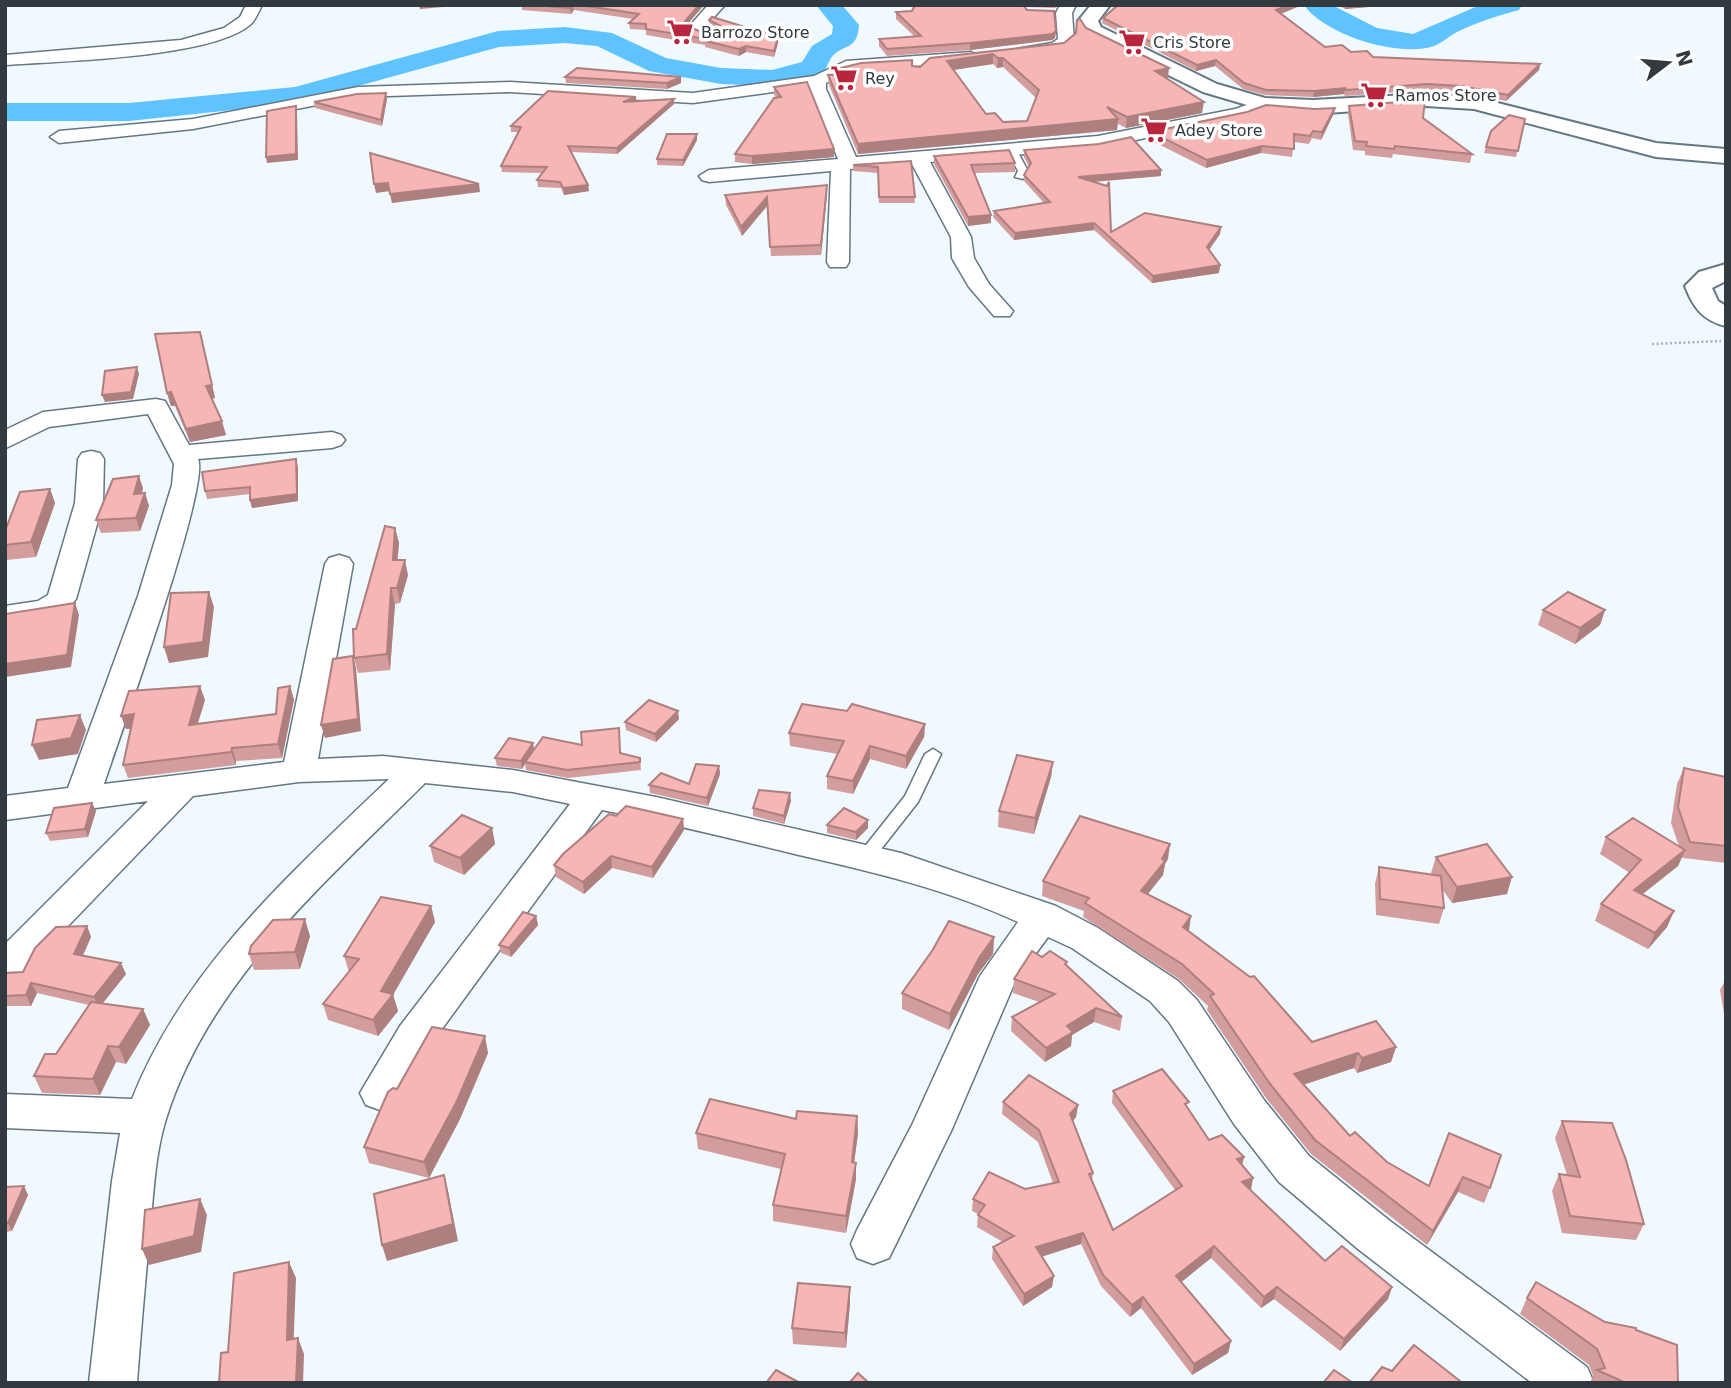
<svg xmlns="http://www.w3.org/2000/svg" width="1731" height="1388" font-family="'DejaVu Sans',sans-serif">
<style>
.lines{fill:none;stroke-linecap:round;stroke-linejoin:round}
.river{fill:#5fc3ff;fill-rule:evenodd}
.service-casing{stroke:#647783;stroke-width:3}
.minor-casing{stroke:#647783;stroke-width:3}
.trunk-casing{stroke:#647783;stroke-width:4}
.path{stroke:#aab2b7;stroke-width:2.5;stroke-dasharray:2 2.5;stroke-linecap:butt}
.service{fill:#fff;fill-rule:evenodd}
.minor{fill:#fff;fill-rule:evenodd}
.trunk{fill:#fff;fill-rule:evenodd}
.wall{fill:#d49d9d;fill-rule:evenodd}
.shaded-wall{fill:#ad7f7f}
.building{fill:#f7b6b6;stroke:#ad7f7f;stroke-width:2;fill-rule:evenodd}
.labels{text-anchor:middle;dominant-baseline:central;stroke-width:7;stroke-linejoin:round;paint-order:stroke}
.far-poi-label{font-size:16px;fill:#323a3f;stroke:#fff;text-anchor:start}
</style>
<rect width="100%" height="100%" fill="#f0f9fe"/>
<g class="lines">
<g class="river">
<path d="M816 5H842L859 25C857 52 844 42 831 58 828 63 826 69 823 74L772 86 721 84 649 71 597 46 565 43 499 47 297 103 129 121H5V103H129L295 87 498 31 565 27 612 33 666 58 721 68 772 70 802 62 812 46 832 34 833 26Z"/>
<path d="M1304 5H1332L1377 28 1413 34 1480 5H1522L1519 10C1497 16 1477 22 1457 32 1449 36 1442 43 1434 46 1399 58 1325 35 1304 5Z"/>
</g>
<defs>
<g id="service">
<polygon points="1010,149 1016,149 1028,171 1023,179 1015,177 1018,171 1008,151"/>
<polygon points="933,749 941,754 918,802 871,862 859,862 856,858 859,854 905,796 925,754"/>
</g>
<g id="minor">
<path d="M246 5H262C259 11 256 19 251 24 214 58 60 61 5 65V55L181 40 224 28 240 17Z"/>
<polygon points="708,5 725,5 705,27 730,39 728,42 716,42 687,29"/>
<path d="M1060 5H1076L1072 13 1074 41C1063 54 1034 59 1017 55L1015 52 1017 49 1052 43 1058 39 1056 13Z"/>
<polygon points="971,52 979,57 977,61 850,71 826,83 826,89 856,157 1098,136 1235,109 1264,99 1273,104 1270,108 1245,117 1098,148 930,162 971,237 974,258 989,284 1013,311 1010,316 994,316 969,287 952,258 951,237 912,164 850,169 849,262 846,267 830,267 827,262 831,171 709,182 702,180 699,176 709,170 838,159 809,87 693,103 510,92 358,97 193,129 59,143 50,137 59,131 193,119 358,87 510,82 693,93 814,76 846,61"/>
<path d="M156 399 165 401 189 445 332 432 341 435 345 440 341 445 332 448 198 459C211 485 118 741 104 784L284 762 325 564 329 558 339 555 349 558 353 564 318 759 383 756 513 770 656 797 901 853 1056 906 1098 928 1178 981 1197 1000 1264 1100 1309 1156 1390 1221 1587 1367 1594 1383H1532L1358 1249 1279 1182 1234 1124 1169 1022 1150 1001 1072 948 1048 937 1015 982 952 1129 889 1258 873 1264 857 1258 851 1244 857 1230 912 1125 980 976 1018 922C949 890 874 872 799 855 734 839 668 823 602 810L428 1048 394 1105 380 1110 366 1105 360 1093 400 1026 570 804 513 792 425 783C326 882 209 981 166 1119 156 1151 154 1186 151 1219 146 1273 141 1328 137 1383H89L112 1181 120 1133 5 1128V1094L132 1099C184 968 290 874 389 779L299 782 193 796 18 978 5 982V944L148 801 5 820V796L68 788 138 596 172 485 174 464 148 414 49 427 6 448 5 430 43 412Z"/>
<path d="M91 451 100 453 104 459 103 503 76 599C61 620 28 620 5 624V606L38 601 48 595 75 503 78 459 82 453Z"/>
</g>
<g id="trunk">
<polygon points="1091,5 1110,5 1098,21 1101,27 1217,84 1265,98 1313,100 1426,94 1474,97 1656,143 1726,149 1726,163 1656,157 1474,109 1426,106 1313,114 1264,110 1203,92 1086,35 1078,21"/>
<path d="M1726 264V281L1712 288 1718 301 1726 306V326C1703 321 1693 307 1685 286L1699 272Z"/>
</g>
</defs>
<use href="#service" class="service-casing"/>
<use href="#minor" class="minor-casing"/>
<use href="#trunk" class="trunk-casing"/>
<polyline class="path" points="1652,344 1721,341"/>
<use href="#service" class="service"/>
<use href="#minor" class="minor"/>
<use href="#trunk" class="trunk"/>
</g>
<g class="wall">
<polygon points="522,5 704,5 686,26 716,39 728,39 729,37 709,26 709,20 778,43 774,57 746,52 739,56 705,47 705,45 646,35 646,30 630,29 629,23 633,19 574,10 571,14 522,10"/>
<polygon points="915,5 1058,5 1055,8 1025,7 1056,31 1055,38 1052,40 970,50 887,56 879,46 879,39 914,36 896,19 896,12 912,11"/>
<polygon points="1224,5 1302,5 1281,14 1325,47 1373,57 1540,64 1539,70 1506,101 1460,92 1426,90 1345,96 1344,94 1313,97 1265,95 1243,89 1215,66 1196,71 1102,23 1103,18"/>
<polygon points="1338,5 1392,5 1345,9"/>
<path d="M1077 20 1086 28 1168 78H1166L1202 113 1126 128 1118 124 1117 130 858 154 829 85 828 75 841 74V68L912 66 920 67 1064 43 1076 34ZM993 64 997 68 1003 67 1036 98 1027 121 1003 122 986 114 953 70Z"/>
<polygon points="565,77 681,77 681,83 667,89 566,83"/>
<polygon points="774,87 834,149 834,157 752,164 735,162 735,154 776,98 774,94"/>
<polygon points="636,97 636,101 674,104 617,154 571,152 588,185 589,191 564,195 561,188 538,187 537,180 543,173 502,172 501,166 518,132 511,132 511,126"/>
<polygon points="387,99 382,126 315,108 314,102"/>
<polygon points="1349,106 1423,118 1472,154 1470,163 1393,154 1392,158 1365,155 1365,151 1353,150 1348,114"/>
<polygon points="1335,108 1333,115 1321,140 1312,138 1309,144 1294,142 1292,157 1261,153 1206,168 1150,140 1151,132 1314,109"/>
<polygon points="1525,119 1516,157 1484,153 1486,147"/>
<polygon points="697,140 683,166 657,165 657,159"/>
<polygon points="1024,150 1161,170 1161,176 1094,182 1111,232 1221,227 1220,234 1209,250 1220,265 1219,273 1152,283 1094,230 1014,240 993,217 994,211 1044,203 1024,181 1024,175 1029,167 1024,157"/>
<polygon points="934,156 1015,163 1015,172 975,173 991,223 968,226 934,164"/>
<polygon points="911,161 915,203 879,203 878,173 853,171 853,165"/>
<polygon points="827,194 821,255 771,256 767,206 742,236 726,205 725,195"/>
<polygon points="200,332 215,398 212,399 226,435 190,442 175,406 171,406 167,393"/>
<polygon points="298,467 298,501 252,508 250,500 250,494 207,499 205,491"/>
<polygon points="143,488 142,493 145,493 149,506 140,531 101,533 96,520"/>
<polygon points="50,489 55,503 36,557 6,560 5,531"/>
<polygon points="395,528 399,543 397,560 408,575 400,603 395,604 390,670 358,673 354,658 356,629"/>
<polygon points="1543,610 1605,610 1600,625 1575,644 1538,625"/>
<polygon points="290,686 294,700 282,758 236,761 236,765 128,778 123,765 131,729 126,729 205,700 198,723 276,714"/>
<polygon points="679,719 656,742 626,730 625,722"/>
<polygon points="925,724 924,737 906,769 870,759 853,794 827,789 827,776 838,754 790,746 789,733"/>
<polygon points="533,743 534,749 582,745 640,758 641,770 568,778 526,770 525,764 522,769 497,766 495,758"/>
<polygon points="1053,762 1051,777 1034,834 998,827 999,811"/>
<polygon points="719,766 720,774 708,806 650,793 649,785 689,784"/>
<polygon points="1684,768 1726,777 1726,863 1683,858 1682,857 1678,866 1643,894 1674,911 1667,927 1648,949 1595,921 1601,904 1630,873 1600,854 1606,837 1679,846 1671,823 1677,784"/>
<polygon points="791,801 784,824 753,816 753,808"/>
<polygon points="92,803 96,811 88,837 50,841 46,833"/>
<polygon points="616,816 683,819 684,830 653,878 612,868 584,894 556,877 554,865"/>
<polygon points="827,825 868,828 856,840 827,833"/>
<polygon points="492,828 495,844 464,875 434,862 430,846"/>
<polygon points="1436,857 1507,894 1452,903 1442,889 1444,908 1439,924 1376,915 1375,884 1379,867 1433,875 1431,873"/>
<polygon points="1168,859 1165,864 1163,875 1147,895 1312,1042 1396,1047 1391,1062 1357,1073 1354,1068 1303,1085 1350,1136 1387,1162 1429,1186 1449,1133 1490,1188 1484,1203 1458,1192 1427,1245 1311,1154 1266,1098 1207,1010 1208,1006 1179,979 1083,917 1084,911 1042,896 1043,881"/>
<polygon points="431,906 435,922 393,994 398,1011 378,1036 328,1020 323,1004 349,972 344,956"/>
<polygon points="536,916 538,925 511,957 501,953 499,945"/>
<polygon points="87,926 91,937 83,955 126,974 102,1004 143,1009 150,1025 126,1064 116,1062 100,1095 42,1093 34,1076 56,1054 89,1005 37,993 31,1006 7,1006 5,1015 5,973 23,972"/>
<polygon points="310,936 300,969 254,970 249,954"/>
<polygon points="994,937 993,954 978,974 949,1030 902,1009 902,993"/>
<polygon points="1042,957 1067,965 1122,1017 1120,1031 1094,1022 1072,1035 1071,1046 1045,1062 1011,1031 1012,1017 1039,1002 1013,993 1014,979"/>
<polygon points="1726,979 1726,1025 1720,990"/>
<polygon points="488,1053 460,1119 429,1178 369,1163 364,1147 397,1089"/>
<polygon points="1113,1091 1188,1108 1209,1140 1244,1157 1242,1165 1253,1178 1250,1190 1325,1261 1392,1287 1388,1299 1340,1351 1274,1299 1261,1308 1211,1258 1181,1282 1231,1341 1228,1353 1192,1375 1141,1308 1130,1317 1101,1286 1081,1244 1042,1256 1052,1287 1023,1306 992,1259 993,1247 1003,1242 977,1227 978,1214 972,1211 973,1199 1053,1183 1038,1142 1002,1114 1003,1102 1078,1105 1076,1117 1073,1121 1093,1173 1092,1180 1113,1230 1175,1190 1112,1103"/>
<polygon points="857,1116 858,1133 854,1163 856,1179 846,1233 773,1221 773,1205 781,1169 698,1149 696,1133 796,1119"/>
<polygon points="1562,1121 1644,1224 1636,1240 1562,1233 1552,1191 1559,1174 1567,1175 1555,1138"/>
<polygon points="5,1187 28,1195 12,1231 5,1232"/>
<polygon points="850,1287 850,1303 846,1348 793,1344 792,1328"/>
<polygon points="1527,1298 1636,1330 1678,1383 1590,1383 1593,1376 1589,1365 1520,1314"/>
</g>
<g class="shaded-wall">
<polygon points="419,5 466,5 420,9"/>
<polygon points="572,5 574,10 571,14 570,8"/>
<polygon points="699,5 704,5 685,27 685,21"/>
<polygon points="1289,5 1302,5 1275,16 1276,10"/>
<polygon points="1345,5 1392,5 1345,9"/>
<polygon points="1056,31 1055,38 1052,40 970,50 970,43"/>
<polygon points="778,37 778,43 774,57 774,51"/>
<polygon points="746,46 746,52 739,56 739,49"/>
<polygon points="993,54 993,64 946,71 947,61"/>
<polygon points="998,58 1003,58 1003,67 997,68"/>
<polygon points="1216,60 1215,66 1196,71 1197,65"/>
<polygon points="1540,64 1539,70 1506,101 1508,95"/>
<polygon points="1169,68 1168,78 1154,81 1155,71"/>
<polygon points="681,77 681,83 667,89 667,83"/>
<polygon points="1345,88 1344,94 1313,97 1314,91"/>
<polygon points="386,93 387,99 382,126 381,120"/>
<polygon points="636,97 636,102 623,102"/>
<polygon points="674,99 674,104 617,154 617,148"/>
<polygon points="1204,102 1202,113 1126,128 1127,117"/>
<polygon points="296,106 297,112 298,160 267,163 266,157"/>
<polygon points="1335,108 1333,115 1321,140 1322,132"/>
<polygon points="1118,119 1117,130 858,154 858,144"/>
<polygon points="697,134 697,140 683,166 683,160"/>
<polygon points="1262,146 1261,153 1206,168 1207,160"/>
<polygon points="834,149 834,157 752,164 752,156"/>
<polygon points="1161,170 1161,176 1077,183 1078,177"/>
<polygon points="388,183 390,191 376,193 374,184"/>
<polygon points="479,184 480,192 392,203 390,194"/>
<polygon points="588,185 589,191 564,195 563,188"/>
<polygon points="827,185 827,194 821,255 821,245"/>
<polygon points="767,197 767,206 742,236 741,227"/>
<polygon points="991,215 991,223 968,226 968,217"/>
<polygon points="1094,223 1094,230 1014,240 1015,233"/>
<polygon points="1221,227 1220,234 1206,254 1207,247"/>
<polygon points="1220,265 1219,273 1152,283 1153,276"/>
<polygon points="200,332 203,345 215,398 210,399 206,386"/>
<polygon points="137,367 139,374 133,399 105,402 102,395"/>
<polygon points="171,392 175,406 171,406 167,393"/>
<polygon points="222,421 226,435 190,442 186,429"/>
<polygon points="296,459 298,467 298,501 252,508 250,500"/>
<polygon points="139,476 143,488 138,506 134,494"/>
<polygon points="50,489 55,503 36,557 31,542"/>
<polygon points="145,493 149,506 140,531 136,518"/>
<polygon points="395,528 399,543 396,575 393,560"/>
<polygon points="405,560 408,575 400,603 397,588"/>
<polygon points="391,588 395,604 390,670 387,654"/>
<polygon points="209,592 214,607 208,657 169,663 164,647"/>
<polygon points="75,603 79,615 71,667 5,677 5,664"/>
<polygon points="1605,610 1600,625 1575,644 1580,628"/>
<polygon points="353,656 356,668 361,731 325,738 321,725"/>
<polygon points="200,686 205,700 193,738 189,725"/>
<polygon points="290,686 294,700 282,758 278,744"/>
<polygon points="678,711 679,719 656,742 655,734"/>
<polygon points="134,714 139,727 126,729 121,716"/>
<polygon points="80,715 86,730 78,754 39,760 32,745"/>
<polygon points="925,724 924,737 906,769 906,756"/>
<polygon points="533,743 534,751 525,762 525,764 522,769 521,761"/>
<polygon points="870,746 870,759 853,794 853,781"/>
<polygon points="232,748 236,761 236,765 231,752"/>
<polygon points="1053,762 1051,777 1034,834 1035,818"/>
<polygon points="719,766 720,774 708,806 707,798"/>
<polygon points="790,793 791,801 784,824 784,816"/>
<polygon points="92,803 96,811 88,837 85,829"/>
<polygon points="683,819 684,830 653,878 652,867"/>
<polygon points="868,820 868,828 856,840 856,832"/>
<polygon points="492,828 495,844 464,875 460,858"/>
<polygon points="1170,844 1168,859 1165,864 1163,875 1138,906 1141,891"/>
<polygon points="1685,850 1678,866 1627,906 1634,890"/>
<polygon points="611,856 612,868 584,894 583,882"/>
<polygon points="1512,877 1507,894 1452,903 1457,887"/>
<polygon points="431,906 435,922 393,995 398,1011 378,1036 373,1020 381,991"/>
<polygon points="1674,911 1667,927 1648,949 1655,933"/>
<polygon points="536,916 538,925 511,957 509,948"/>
<polygon points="1191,916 1189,931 1183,927"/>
<polygon points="305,919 310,936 300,969 295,952"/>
<polygon points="87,926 91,937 79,964 74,954"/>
<polygon points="994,937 993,954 978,974 949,1030 950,1014 979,958"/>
<polygon points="121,963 126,974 99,1008 94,997"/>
<polygon points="31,983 37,993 31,1006 26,995"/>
<polygon points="1096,1008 1094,1022 1072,1035 1071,1046 1045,1062 1046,1048 1067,1026"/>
<polygon points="143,1009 150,1025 126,1064 119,1047"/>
<polygon points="485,1036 488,1053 460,1119 429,1178 424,1162"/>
<polygon points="108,1046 116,1062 100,1095 93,1079"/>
<polygon points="1396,1047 1391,1062 1357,1073 1362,1058"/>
<polygon points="1358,1053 1354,1068 1290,1089 1294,1074"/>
<polygon points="1078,1105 1076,1117 1068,1126 1070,1114"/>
<polygon points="857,1116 858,1133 852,1179 852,1162"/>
<polygon points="1244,1157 1241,1169 1237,1159"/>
<polygon points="856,1163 856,1179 846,1233 846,1216"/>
<polygon points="444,1175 448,1191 458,1241 387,1261 382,1245"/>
<polygon points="1463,1177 1458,1192 1427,1245 1433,1231"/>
<polygon points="1253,1178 1251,1190 1239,1194 1242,1182"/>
<polygon points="24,1186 28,1195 12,1231 8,1223"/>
<polygon points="200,1199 207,1215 201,1252 149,1265 142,1249"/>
<polygon points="1083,1233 1081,1244 1035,1259 1036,1247"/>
<polygon points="1214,1246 1211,1258 1174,1288 1176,1276"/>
<polygon points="289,1262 296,1278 293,1356 287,1340"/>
<polygon points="1054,1276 1052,1287 1023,1306 1024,1294"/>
<polygon points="850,1287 850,1303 846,1348 845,1333"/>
<polygon points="1277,1287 1274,1299 1261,1308 1264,1297"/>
<polygon points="1392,1287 1388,1299 1340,1351 1344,1339"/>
<polygon points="1143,1297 1141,1308 1130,1317 1132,1305"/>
<polygon points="298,1338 304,1354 303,1383 296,1383"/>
<polygon points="1231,1341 1228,1353 1192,1375 1194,1364"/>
</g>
<g class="building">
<polygon points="533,5 572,5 570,8"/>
<polygon points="580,5 699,5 685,21 686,25 716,39 728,39 732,32 709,20 712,17 778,37 774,51 746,46 739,49 705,41 706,39 646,29 646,24 629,23 639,14"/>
<polygon points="915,5 1023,5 1027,10 1054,11 1056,31 1052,34 970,43 887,49 879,39 921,36 896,12 912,11"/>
<polygon points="1118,5 1289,5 1276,10 1325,47 1342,45 1351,52 1367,51 1373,57 1540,64 1508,95 1461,86 1427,84 1346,90 1345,88 1314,91 1266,90 1244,83 1216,60 1197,65 1103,18"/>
<path d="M1080 19 1086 28 1169 68 1155 71 1204 102 1127 117 1107 107 1118 119 858 144 828 75 844 74 841 68 861 63 912 60V66L920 67 930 58 1064 43 1076 33 1077 20ZM993 54 998 58H1003L1039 90 1027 121 1003 122 995 113 986 114 947 61Z"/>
<polygon points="577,68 681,77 667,83 565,77"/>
<polygon points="807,82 834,149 752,156 735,154 774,98 781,97 774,87"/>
<polygon points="548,91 636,97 623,102 674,99 617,148 568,146 588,185 563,188 560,182 537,180 547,167 501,166 521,127 511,126"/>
<polygon points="386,93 381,120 314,102 357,94"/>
<polygon points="1425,100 1423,118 1472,154 1395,146 1394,149 1366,146 1367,142 1355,141 1349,106"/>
<polygon points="1266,105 1314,109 1335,108 1322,132 1313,131 1310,136 1294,134 1294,149 1262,146 1207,160 1151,132 1247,112"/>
<polygon points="296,106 296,154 266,157 267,111"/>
<polygon points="1509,115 1525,119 1518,151 1486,147 1491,131"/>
<polygon points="667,134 697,134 683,160 657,159"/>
<polygon points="1131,137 1161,170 1078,177 1107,186 1109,182 1111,232 1145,213 1221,227 1207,247 1220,265 1153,276 1094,223 1015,233 994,211 1050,202 1024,175 1031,163 1024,150 1099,144"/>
<polygon points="1009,150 1015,163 971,165 991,215 968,217 934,156"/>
<polygon points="370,153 479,184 390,194 388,183 374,184"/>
<polygon points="911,161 915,197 879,197 878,167 853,165"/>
<polygon points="827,185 821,245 770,247 767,197 741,227 725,195"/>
<polygon points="200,332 212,385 206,386 222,421 186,429 171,392 167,393 155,334"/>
<polygon points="137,367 131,392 102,395 105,371"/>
<polygon points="296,459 297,494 250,500 250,487 205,491 202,472"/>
<polygon points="139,476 134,494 145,493 136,518 96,520 113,479"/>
<polygon points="50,489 31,542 5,545 5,531 20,492"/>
<polygon points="385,526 395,528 393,560 405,560 397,588 391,588 387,654 354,658 353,629 356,629"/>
<polygon points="209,592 203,642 164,647 171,593"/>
<polygon points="1568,592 1605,610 1580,628 1543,610"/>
<polygon points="75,603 67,655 5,664 5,614"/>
<polygon points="353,656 358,719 321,725 333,659"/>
<polygon points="200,686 189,725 276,714 278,688 290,686 278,744 232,748 231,752 123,765 134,714 121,716 129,691"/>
<polygon points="649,700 678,711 655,734 625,722"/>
<polygon points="802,704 847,711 852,704 925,724 906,756 870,746 853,781 827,776 844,741 789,733"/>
<polygon points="80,715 71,738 32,745 37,720"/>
<polygon points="619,728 620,753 640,758 640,762 567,770 525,762 543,737 582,745 581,732"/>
<polygon points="509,738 533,743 521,761 495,758"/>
<polygon points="1017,755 1053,762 1035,818 999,811"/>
<polygon points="696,764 719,766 707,798 649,785 661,773 689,784"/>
<polygon points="1684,768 1726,777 1726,846 1690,842 1678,807"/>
<polygon points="759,790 790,793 784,816 753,808"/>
<polygon points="92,803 85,829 46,833 54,808"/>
<polygon points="626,806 683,819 652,867 611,856 583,882 554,865 563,854 609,814 616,816"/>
<polygon points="844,808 868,820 856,832 827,825"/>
<polygon points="462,815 492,828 460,858 430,846"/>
<polygon points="1080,816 1170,844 1162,859 1165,861 1141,891 1191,916 1183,927 1250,977 1254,976 1312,1042 1376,1021 1396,1047 1362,1058 1358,1053 1294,1074 1350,1136 1355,1132 1387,1162 1429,1186 1449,1133 1501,1155 1490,1188 1463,1177 1433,1231 1315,1140 1270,1084 1210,996 1214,994 1182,964 1085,903 1089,898 1043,881"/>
<polygon points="1633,818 1685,850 1634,890 1674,911 1655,933 1601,904 1641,860 1606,837"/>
<polygon points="1487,844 1512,877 1457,887 1436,857"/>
<polygon points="1379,867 1441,876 1444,908 1380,899"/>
<polygon points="381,897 431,906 381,991 393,994 373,1020 323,1004 359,959 344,956"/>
<polygon points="523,912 536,916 509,948 499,945"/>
<polygon points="305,919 295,952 249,954 251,946 273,920"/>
<polygon points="949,921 994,937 979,958 950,1014 902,993 932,951"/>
<polygon points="87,926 74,954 121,963 94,997 31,983 26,995 5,996 5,973 23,972 35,948 56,927"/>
<polygon points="1032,951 1042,957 1050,951 1067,962 1065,964 1122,1017 1096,1008 1067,1026 1073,1032 1046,1048 1012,1017 1055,994 1014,979"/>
<polygon points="91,1002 143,1009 119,1047 108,1046 93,1079 34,1076 45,1054 56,1054"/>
<polygon points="432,1027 485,1036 456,1103 424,1162 364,1147 388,1092 393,1088 397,1089"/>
<polygon points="1162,1069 1189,1102 1185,1104 1209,1140 1222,1135 1244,1157 1237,1159 1253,1178 1242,1182 1325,1261 1342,1246 1392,1287 1344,1339 1277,1287 1264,1297 1214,1246 1176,1276 1231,1341 1194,1364 1143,1297 1132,1305 1103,1275 1083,1233 1036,1247 1054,1276 1024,1294 993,1247 1014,1236 978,1215 985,1205 973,1199 989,1172 1025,1189 1059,1182 1039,1130 1003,1102 1029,1075 1078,1105 1070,1114 1093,1173 1089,1174 1113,1230 1182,1186 1113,1091"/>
<polygon points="710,1099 796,1119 797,1111 857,1116 852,1162 856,1163 846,1216 773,1205 785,1154 696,1133"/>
<polygon points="1562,1121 1612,1123 1626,1160 1644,1224 1570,1216 1559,1174 1580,1177"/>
<polygon points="444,1175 453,1224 382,1245 374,1194"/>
<polygon points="24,1186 8,1223 5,1223 5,1187"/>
<polygon points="200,1199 194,1236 142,1249 145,1210"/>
<polygon points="289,1262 287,1340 298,1338 296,1383 219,1383 221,1353 228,1352 234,1273"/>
<polygon points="1536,1282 1605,1322 1636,1328 1636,1330 1677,1345 1678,1383 1626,1383 1597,1370 1605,1368 1597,1349 1527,1298"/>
<polygon points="798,1283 850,1287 845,1333 792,1328"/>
<polygon points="1414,1345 1460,1381 1459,1383 1369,1383 1382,1367 1392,1371"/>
<polygon points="776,1370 800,1383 766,1383"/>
<polygon points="1334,1370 1353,1383 1323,1383"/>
<polygon points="858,1373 869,1383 849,1383"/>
</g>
<defs>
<symbol id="supermarket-bare" viewBox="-9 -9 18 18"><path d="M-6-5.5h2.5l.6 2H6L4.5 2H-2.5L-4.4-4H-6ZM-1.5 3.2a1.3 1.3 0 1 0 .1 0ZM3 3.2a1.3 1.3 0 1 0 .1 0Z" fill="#b7263c" stroke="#fff" stroke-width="2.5" paint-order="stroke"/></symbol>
</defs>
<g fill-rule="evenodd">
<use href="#supermarket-bare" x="661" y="13" width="38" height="38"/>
<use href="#supermarket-bare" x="1113" y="23" width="38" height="38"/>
<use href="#supermarket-bare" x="825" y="59" width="38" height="38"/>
<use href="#supermarket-bare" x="1355" y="76" width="38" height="38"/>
<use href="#supermarket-bare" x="1135" y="111" width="38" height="38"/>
</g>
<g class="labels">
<g class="far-poi-label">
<text x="701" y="32">Barrozo Store</text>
<text x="1153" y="42">Cris Store</text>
<text x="865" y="78">Rey</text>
<text x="1395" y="95">Ramos Store</text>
<text x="1175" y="130">Adey Store</text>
</g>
</g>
<rect width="1731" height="1388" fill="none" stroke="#323a3f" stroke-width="14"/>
<g transform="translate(1668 63) rotate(74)" stroke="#ffffff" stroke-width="5" paint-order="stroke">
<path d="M0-5L12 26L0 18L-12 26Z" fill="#323a3f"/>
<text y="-10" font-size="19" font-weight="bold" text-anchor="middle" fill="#323a3f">N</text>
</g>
</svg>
